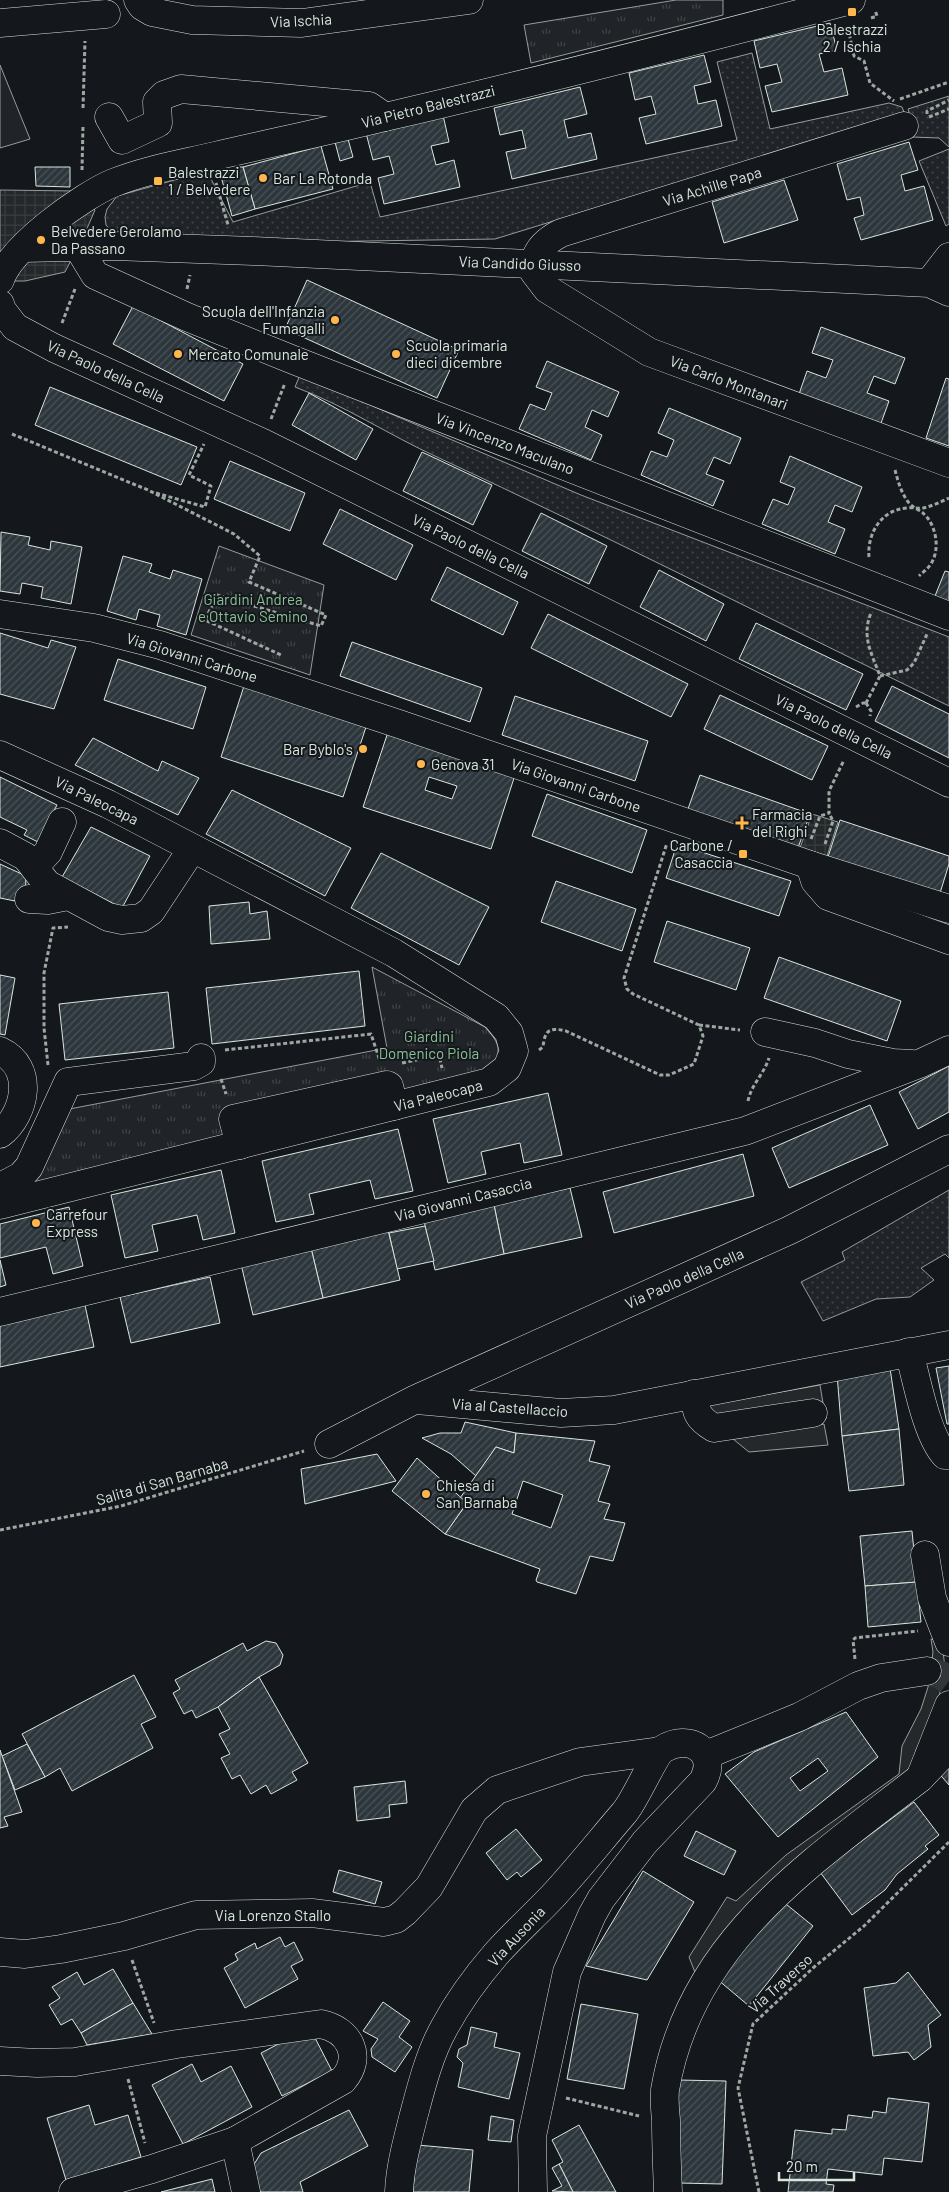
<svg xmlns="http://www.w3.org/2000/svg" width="949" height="2192" font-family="Barlow,sans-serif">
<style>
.grass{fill:url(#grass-dots);stroke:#939e99}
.park{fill:url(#park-tufts);stroke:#939e99}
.pitch{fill:#202428;stroke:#939e99}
.parking{fill:#24282b;stroke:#939e99}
.plaza{fill:url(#plaza-grid);stroke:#939e99}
.building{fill:url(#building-hatch);stroke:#d8e6dc;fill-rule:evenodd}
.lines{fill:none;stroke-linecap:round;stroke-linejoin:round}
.minor-tunnel{stroke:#313739;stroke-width:28;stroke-dasharray:28 14;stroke-linecap:butt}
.minor-casing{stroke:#d8e6dc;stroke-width:29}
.path{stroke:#9da8a2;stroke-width:3;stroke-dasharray:4 2.5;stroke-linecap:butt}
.minor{stroke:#14181c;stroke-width:28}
.poi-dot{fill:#ffb74d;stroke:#14181c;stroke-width:2}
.labels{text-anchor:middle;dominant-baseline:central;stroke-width:4;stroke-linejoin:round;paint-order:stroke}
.street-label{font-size:15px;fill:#d8e6dc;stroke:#14181c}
.poi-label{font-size:15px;fill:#d8e6dc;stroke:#14181c;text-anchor:start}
.park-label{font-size:15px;fill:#8ac095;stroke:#14181c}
</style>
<defs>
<pattern id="grass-dots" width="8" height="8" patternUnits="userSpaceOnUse" patternTransform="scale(1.25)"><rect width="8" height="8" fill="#202428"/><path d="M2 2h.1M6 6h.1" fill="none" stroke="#404447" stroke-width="1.8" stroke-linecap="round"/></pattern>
<pattern id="park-tufts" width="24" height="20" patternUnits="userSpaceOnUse" patternTransform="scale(1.25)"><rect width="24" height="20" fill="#202428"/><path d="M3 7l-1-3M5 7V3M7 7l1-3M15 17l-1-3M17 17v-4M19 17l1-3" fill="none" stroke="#404447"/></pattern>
<pattern id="plaza-grid" width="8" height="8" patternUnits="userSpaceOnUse" patternTransform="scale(1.25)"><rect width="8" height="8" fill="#24282b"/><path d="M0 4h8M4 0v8" fill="none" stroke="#393d3f"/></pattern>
<pattern id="building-hatch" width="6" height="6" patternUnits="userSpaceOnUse" patternTransform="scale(1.25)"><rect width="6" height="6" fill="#2c363c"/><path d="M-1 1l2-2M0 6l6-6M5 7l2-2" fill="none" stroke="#4a5358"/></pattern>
</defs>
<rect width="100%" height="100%" fill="#14181c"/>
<g class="grass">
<polygon points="752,53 770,129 889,103 902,107 906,117 703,175 495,239 302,242 111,231 106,225 105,217 107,209 117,196 207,171 233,222 370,182 380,217 737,140 717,62"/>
<polygon points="949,96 949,147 939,138 912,137 913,124 908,109"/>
<polygon points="949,149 949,224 946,226 919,161"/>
<path d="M300 375 581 495 949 637V706C778 623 609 537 437 457 389 435 344 405 295 387Z"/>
<polygon points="949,1190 949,1258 945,1254 921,1268 934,1280 910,1297 876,1299 823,1321 801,1282 845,1260 842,1252"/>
</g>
<g class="park">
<polygon points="676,0 723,0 723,15 531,63 524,25"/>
<polygon points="219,546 324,585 310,675 191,635"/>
<path d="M372 967 485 1027C498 1042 502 1047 494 1067L29 1185 59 1111 387 1048Z"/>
</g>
<polygon class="pitch" points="0,65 30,139 0,148"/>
<g class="parking">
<polygon points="820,1385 823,1403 712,1421 703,1406"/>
<polygon points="824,1424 828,1445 749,1452 733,1439"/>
<polygon points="931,1639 942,1641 945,1669 937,1706 916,1750 914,1766 698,1980 689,1957 727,1897 736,1901 786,1855 899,1774 902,1746 921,1709 929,1684 933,1652"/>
</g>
<g class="plaza">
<polygon points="0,190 77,191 95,210 85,233 65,272 25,281 12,281 0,277"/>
<polygon points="812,814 838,822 827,856 800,848"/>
</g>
<g class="building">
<polygon points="830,23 837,50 819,54 824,72 842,68 848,95 772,112 765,86 782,82 777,64 760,68 754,41"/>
<polygon points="704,55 711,82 694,86 698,104 716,100 722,126 646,144 639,118 656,114 651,96 635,100 629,73"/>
<polygon points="580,87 587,114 564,120 568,138 591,133 597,159 512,179 506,152 526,148 522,130 500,135 494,108"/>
<polygon points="443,115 449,142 431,146 436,165 454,160 460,187 384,204 378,178 394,174 389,156 373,160 366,133"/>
<polygon points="348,139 353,157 340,161 335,142"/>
<polygon points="909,142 918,170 901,175 905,191 924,186 933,220 861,240 854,218 864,215 860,197 847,200 837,164"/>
<polygon points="321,146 333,189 255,209 243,167"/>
<polygon points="35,167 70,167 70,187 36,186"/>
<polygon points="239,167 243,167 255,209 232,216 220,173"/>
<polygon points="784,180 798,220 724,243 712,202"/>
<polygon points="307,280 459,350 437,398 285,329"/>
<polygon points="133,306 243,364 224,401 113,344"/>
<polygon points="821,327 905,358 895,384 874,376 867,393 889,401 880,426 798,397 807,371 826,378 833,360 812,353"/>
<polygon points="547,361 619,392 608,417 592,410 585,427 602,435 591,460 519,429 530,404 545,410 552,393 536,387"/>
<polygon points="946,378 949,379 949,446 926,438"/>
<polygon points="50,387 197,447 181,485 35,425"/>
<polygon points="309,393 373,429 356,460 292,425"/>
<polygon points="669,408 741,438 730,464 714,457 706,474 724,481 713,506 641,475 651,451 667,457 674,440 658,433"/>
<polygon points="422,452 492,485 473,525 403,491"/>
<polygon points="790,456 862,487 852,512 835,505 828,522 845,529 835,554 762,524 773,499 788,505 795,488 780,482"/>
<polygon points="230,461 305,493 290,531 214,499"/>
<polygon points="340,509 413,545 396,580 323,544"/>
<polygon points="541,513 607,546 589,584 522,551"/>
<polygon points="1,532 30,537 28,545 50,550 51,541 82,547 71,604 41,598 43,587 22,583 20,594 0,591"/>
<polygon points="123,556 152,564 149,572 170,579 173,570 202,579 186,635 157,626 160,615 139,609 136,620 107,611"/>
<polygon points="447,567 518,602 503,635 431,600"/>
<polygon points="659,570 724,604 706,641 640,607"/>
<polygon points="945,571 949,572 949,602 935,596"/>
<polygon points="548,614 688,684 671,717 531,648"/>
<polygon points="756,623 863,674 846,710 739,659"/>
<polygon points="0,633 48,648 51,640 76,647 54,709 0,694"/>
<polygon points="352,642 482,688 470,722 340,676"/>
<polygon points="118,659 206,687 193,729 104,700"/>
<polygon points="244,686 366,727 343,797 221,757"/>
<polygon points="892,686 949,714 949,758 875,721"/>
<polygon points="720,695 828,746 812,780 704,729"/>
<polygon points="515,696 648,741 635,781 502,735"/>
<path d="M388 732 515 775 491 849 363 807ZM429 777 457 786 452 799 425 790Z"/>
<polygon points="93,738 158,771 162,761 199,778 178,815 75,765"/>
<polygon points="700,775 810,814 798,848 688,809"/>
<polygon points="0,777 57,805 38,842 24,835 27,830 0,817"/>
<polygon points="232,790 351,848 325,896 206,834"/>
<polygon points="547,794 647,830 632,873 532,836"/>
<polygon points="840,820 949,856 949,864 940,893 828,857"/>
<polygon points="91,827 150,856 122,908 62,877"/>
<polygon points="677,844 791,881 779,916 666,878"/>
<polygon points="381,853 489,907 459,965 351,908"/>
<polygon points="0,864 26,876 25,903 0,898"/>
<polygon points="556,881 636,909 622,951 541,922"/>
<polygon points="249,902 250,914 267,911 270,939 211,944 209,906"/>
<polygon points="667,921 750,948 736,990 654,962"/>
<polygon points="779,957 901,1001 887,1041 764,998"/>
<polygon points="359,971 365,1026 212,1044 206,988"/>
<polygon points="0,975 15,978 5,1035 0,1034"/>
<polygon points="168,992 174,1048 65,1060 59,1004"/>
<polygon points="949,1066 949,1112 918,1129 899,1092"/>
<polygon points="548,1093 562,1155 524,1163 520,1143 481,1152 486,1174 448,1183 433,1119"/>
<polygon points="870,1105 888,1145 789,1188 772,1148"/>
<polygon points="398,1129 413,1191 375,1199 370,1180 309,1194 314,1214 276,1222 262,1161"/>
<polygon points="743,1154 754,1196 614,1233 603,1192"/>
<polygon points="221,1170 235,1233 203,1240 197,1215 152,1225 158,1251 125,1258 111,1195"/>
<polygon points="570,1188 582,1237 504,1254 494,1205"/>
<polygon points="494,1205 504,1254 435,1270 424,1221"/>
<polygon points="69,1207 83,1266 53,1274 46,1247 0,1258 0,1224"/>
<polygon points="425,1226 434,1261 397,1269 389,1233"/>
<polygon points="388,1230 400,1280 323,1298 311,1248"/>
<polygon points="311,1248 323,1298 253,1315 241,1264"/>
<polygon points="0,1260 6,1285 0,1287"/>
<polygon points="210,1277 220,1323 131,1343 120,1297"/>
<polygon points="85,1305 94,1347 0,1367 0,1324"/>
<polygon points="949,1366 949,1424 947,1424 936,1368"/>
<polygon points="890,1368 899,1429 842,1436 837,1374"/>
<polygon points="465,1422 516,1433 514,1453 496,1447 476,1476 451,1454 422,1438 440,1433 461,1433"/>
<polygon points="899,1429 904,1485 849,1491 842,1436"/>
<path d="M516 1433 595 1441 589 1461 610 1466 598 1501 610 1504 604 1519 625 1523 613 1561 590 1556 576 1594 537 1582 536 1580 540 1569 445 1534 467 1503 460 1498 496 1447 514 1453ZM523 1481 563 1495 551 1528 512 1514Z"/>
<polygon points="377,1454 396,1481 305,1504 301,1469"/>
<polygon points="417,1458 467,1503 445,1534 392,1491"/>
<polygon points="912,1531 917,1582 865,1586 860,1536"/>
<polygon points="917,1582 921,1622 868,1627 865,1586"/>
<polygon points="266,1641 276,1643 283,1655 280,1665 259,1677 218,1707 196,1718 192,1710 184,1714 173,1693 180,1689 175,1680 243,1643 247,1651"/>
<polygon points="134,1675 156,1717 141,1724 153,1748 72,1791 60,1768 45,1777 22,1734"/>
<polygon points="259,1677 308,1763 292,1772 297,1780 271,1794 266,1785 251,1794 240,1775 232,1779 221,1758 230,1754 219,1734 230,1729 218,1707"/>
<path d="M846 1712 878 1757 778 1837 725 1774 754 1752ZM818 1758 828 1771 800 1791 790 1778Z"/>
<polygon points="27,1744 45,1777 15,1790 2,1756"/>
<polygon points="0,1750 22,1812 4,1817 8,1826 0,1828"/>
<polygon points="949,1759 949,1785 936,1770"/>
<polygon points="405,1781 407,1803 389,1805 390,1817 357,1821 354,1787"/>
<polygon points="914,1802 939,1835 925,1846 928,1849 897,1874 885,1890 852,1915 820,1872"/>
<polygon points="516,1829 542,1860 521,1877 517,1872 507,1880 486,1853"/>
<polygon points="696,1831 736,1851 724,1875 684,1856"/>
<polygon points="339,1870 382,1882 375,1904 333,1892"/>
<polygon points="643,1871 694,1902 647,1980 586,1966"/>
<polygon points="781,1900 813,1926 749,2006 717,1979"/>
<polygon points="280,1937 285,1947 294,1942 303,1960 291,1966 298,1979 245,2008 224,1968 238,1960 235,1954 255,1943 257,1949"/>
<polygon points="113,1969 133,2003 81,2033 72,2019 61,2025 49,2005 60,1998 52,1987 77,1972 84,1985"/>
<polygon points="908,1972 941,2015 928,2025 931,2047 914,2060 908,2052 873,2056 864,1988 896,1983"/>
<polygon points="383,2002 410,2021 399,2037 412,2047 395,2072 372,2057 371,2049 378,2039 363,2031"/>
<polygon points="133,2003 152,2034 87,2045 81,2033"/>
<polygon points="581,2004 638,2014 624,2089 567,2079"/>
<polygon points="471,2027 497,2033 494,2047 520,2053 509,2099 458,2087 463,2063 457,2057 459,2049 467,2045"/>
<polygon points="312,2032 332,2071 282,2096 261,2053 294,2036"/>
<polygon points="192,2064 201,2082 231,2066 252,2107 183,2144 152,2085"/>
<polygon points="678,2080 726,2081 722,2184 679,2183"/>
<polygon points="888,2098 929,2103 922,2162 884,2158 882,2175 828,2169 826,2184 834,2185 833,2192 788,2192 795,2130 832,2134 832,2129 846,2130 848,2115 872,2118 873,2111 886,2113"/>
<polygon points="89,2105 95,2125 128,2115 141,2157 66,2180 47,2118"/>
<polygon points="349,2110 368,2146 300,2182 303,2192 260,2192 253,2166 261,2153"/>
<polygon points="491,2116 514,2120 511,2142 488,2140"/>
<polygon points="579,2125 616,2192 573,2192 559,2164 563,2162 552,2140"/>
<polygon points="417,2145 473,2150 469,2192 413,2192"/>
<polygon points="559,2164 573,2192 552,2191 562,2186 552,2168"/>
<polygon points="212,2179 215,2192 161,2192"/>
</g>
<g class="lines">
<polyline class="minor-tunnel" points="927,1671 941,1675 949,1681"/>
<defs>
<g id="minor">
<polyline points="138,0 142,6 152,12 192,20 302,23 469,0"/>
<polyline points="0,23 106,14"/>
<polyline points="109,117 122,140 158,123 157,102 164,95 181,89 369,106 385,117"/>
<path d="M904 126 561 233C545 241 533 252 534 272L547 289 649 352 949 463"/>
<polyline points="78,247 95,275 187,317 296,361 949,616"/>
<polyline points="23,248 114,246 253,251 929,283 949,292"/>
<path d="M0 280C11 247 82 196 113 183 145 170 181 164 215 156 271 143 328 131 385 117 541 81 696 41 851 0"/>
<polyline points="929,283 949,257"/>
<polyline points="0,304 2,310 15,327 54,348 263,443 949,783"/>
<polyline points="0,614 94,628 160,645 399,724 810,865 949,909"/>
<polyline points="0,755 108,804 394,953 496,1017 509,1033 514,1051 507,1068 489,1082 0,1205"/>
<polyline points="0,843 26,857 47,884 108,917 122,920 141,918 151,911 192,849"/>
<polyline points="810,865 815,881 828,896 949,940"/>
<polyline points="35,866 48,852 62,822"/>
<polyline points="29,899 48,900 68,896"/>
<polyline points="765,1032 815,1043 848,1054 893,1063 912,1064"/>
<path d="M0 1051C35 1067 26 1114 0 1134"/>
<polyline points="240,1145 233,1119 387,1085 389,1086 394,1106"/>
<polyline points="0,1187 21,1176 29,1167 68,1082 194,1066 201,1062 201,1058"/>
<polyline points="0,1312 745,1131 919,1064 949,1050"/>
<path d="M909 1352C917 1380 926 1434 945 1455H949"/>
<path d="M694 1394C696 1412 697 1418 714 1428L813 1413"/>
<polyline points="417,1400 561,1413 614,1410 949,1345"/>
<polyline points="329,1444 416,1399 790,1230 949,1149"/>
<polyline points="925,1555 932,1598 949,1642"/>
<polyline points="945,1752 920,1778 949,1705"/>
<polyline points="706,1755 799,1717 858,1686 881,1678 927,1671"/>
<polyline points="0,1952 25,1954 61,1949 124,1936 196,1915 312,1913 384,1922 396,1919 405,1912 429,1887 474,1810 497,1790 580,1762 660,1751"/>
<path d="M0 2061 37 2063 75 2062 177 2044 321 2024C350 2030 363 2057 343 2080L235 2141 152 2169 73 2192"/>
<polyline points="235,2141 246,2192"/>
<path d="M399 2192C400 2167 407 2142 413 2118 421 2088 429 2055 444 2028 458 2002 477 1976 496 1954 514 1934 534 1916 552 1897 577 1870 600 1841 624 1813 635 1801 654 1755 663 1749 689 1733 719 1751 703 1781L645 1842 601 1899 592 1915 567 1972 532 2136 533 2192"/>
<path d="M668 2192C667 2168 666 2144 666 2120 665 2110 664 2099 665 2090 690 1941 810 1864 920 1778"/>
</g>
</defs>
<use href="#minor" class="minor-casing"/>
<g class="path">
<polyline points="871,18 877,16 875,10"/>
<polyline points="848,28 854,56 864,61 870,83 894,101"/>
<polyline points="900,99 949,82"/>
<polyline points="83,108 85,41"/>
<polyline points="927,114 927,111 949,100"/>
<polyline points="929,117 949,109"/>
<polyline points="82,170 83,126"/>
<polyline points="216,183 228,225"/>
<polyline points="187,289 190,275"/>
<polyline points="62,323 75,289"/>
<polyline points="271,419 285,383"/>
<polyline points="12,434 148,490 234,534 260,556 249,582 326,615 321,626 217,595 205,620 281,655"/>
<path d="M895 470C898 481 901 493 909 503 913 508 920 510 924 514 936 525 940 548 932 562 929 568 923 572 919 576"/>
<polyline points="156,493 205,507 211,486 189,475 204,444"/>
<path d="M869 557C867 534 881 509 908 508 913 507 918 509 923 508 932 506 941 502 949 498"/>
<polyline points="880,676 907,670 914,663 927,634"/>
<path d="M866 703 880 676C872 654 861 637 871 613"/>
<polyline points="866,703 871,711 870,716"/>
<polyline points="856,707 863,703 866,703"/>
<polyline points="811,839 820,816 829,813 829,791 844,760"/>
<polyline points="825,844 833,821 829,813"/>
<polyline points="699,1025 740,1030"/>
<polyline points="225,1050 371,1034 380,1061"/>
<path d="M539 1050 543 1047C545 1030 549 1027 566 1031L660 1075H669L694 1064 703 1036 699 1025 633 994 627 989 624 978 667 843"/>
<polyline points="402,1063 435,1056 440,1059 442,1068"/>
<polyline points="48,1065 44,1028 44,973 53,928 68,927"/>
<polyline points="221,1079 226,1094"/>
<path d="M748 1101C751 1085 764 1074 769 1058"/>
<polyline points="0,1530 121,1506 304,1451"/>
<polyline points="855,1659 853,1640 855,1638 918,1631"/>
<polyline points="132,1960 154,2023"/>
<polyline points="128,2079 145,2143"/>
<polyline points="566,2098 639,2116"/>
<polyline points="759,2192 738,2088 753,2024 813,1968 864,1926 949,1842"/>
</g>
<use href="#minor" class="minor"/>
</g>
<g class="poi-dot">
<rect x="847" y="7" width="10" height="10" rx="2.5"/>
<circle cx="263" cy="178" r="5"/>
<rect x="153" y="176" width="10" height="10" rx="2.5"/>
<circle cx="41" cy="240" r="5"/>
<circle cx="335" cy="320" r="5"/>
<circle cx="178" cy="354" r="5"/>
<circle cx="396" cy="354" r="5"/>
<circle cx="363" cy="749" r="5"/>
<circle cx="421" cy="764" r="5"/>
<path d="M739.5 815.5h5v5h5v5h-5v5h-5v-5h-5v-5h5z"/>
<rect x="738" y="849" width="10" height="10" rx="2.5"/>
<circle cx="36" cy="1223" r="5"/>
<circle cx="426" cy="1494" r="5"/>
</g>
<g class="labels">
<g class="street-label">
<text transform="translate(301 20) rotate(-3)">Via Ischia</text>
<text transform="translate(428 106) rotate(-14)">Via Pietro Balestrazzi</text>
<text transform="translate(712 186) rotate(-17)">Via Achille Papa</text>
<text transform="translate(520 263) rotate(2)">Via Candido Giusso</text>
<text transform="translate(106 371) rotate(25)">Via Paolo della Cella</text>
<text transform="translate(729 382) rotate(21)">Via Carlo Montanari</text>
<text transform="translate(505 443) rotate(21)">Via Vincenzo Maculano</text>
<text transform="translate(471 546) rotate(26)">Via Paolo della Cella</text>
<text transform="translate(192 657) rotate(17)">Via Giovanni Carbone</text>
<text transform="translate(834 726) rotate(26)">Via Paolo della Cella</text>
<text transform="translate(576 785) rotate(19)">Via Giovanni Carbone</text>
<text transform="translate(97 800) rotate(26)">Via Paleocapa</text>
<text transform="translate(438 1095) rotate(-14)">Via Paleocapa</text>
<text transform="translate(463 1199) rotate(-14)">Via Giovanni Casaccia</text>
<text transform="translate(684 1278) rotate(-24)">Via Paolo della Cella</text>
<text transform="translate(510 1407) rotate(4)">Via al Castellaccio</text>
<text transform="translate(162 1481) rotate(-16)">Salita di San Barnaba</text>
<text x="273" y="1915">Via Lorenzo Stallo</text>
<text transform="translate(516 1936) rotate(-47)">Via Ausonia</text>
<text transform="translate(780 1983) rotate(-42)">Via Traverso</text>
</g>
<g class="poi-label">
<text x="852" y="29" text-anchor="middle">Balestrazzi<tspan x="852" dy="17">2 / Ischia</tspan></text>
<text x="168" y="172">Balestrazzi<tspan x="168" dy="17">1 / Belvedere</tspan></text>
<text x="273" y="178">Bar La Rotonda</text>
<text x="51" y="231">Belvedere Gerolamo<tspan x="51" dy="17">Da Passano</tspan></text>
<text x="325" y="311" text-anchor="end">Scuola dell'Infanzia<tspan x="325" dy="17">Fumagalli</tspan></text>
<text x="406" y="345">Scuola primaria<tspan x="406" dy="17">dieci dicembre</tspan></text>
<text x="188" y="354">Mercato Comunale</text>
<text x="353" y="749" text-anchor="end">Bar Byblo's</text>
<text x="431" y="764">Genova 31</text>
<text x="752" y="814">Farmacia<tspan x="752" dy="17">del Righi</tspan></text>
<text x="733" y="845" text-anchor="end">Carbone /<tspan x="733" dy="17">Casaccia</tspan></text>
<text x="46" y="1214">Carrefour<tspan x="46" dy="17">Express</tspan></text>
<text x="436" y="1485">Chiesa di<tspan x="436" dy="17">San Barnaba</tspan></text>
</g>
<g class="park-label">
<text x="253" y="599">Giardini Andrea<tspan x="253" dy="17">e Ottavio Semino</tspan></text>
<text x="429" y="1036">Giardini<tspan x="429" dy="17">Domenico Piola</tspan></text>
</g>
</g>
<path d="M779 2172v8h75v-8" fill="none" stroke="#d8e6dc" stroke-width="2.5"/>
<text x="786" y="2172" font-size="15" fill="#d8e6dc" stroke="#14181c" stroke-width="4" paint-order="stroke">20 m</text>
</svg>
